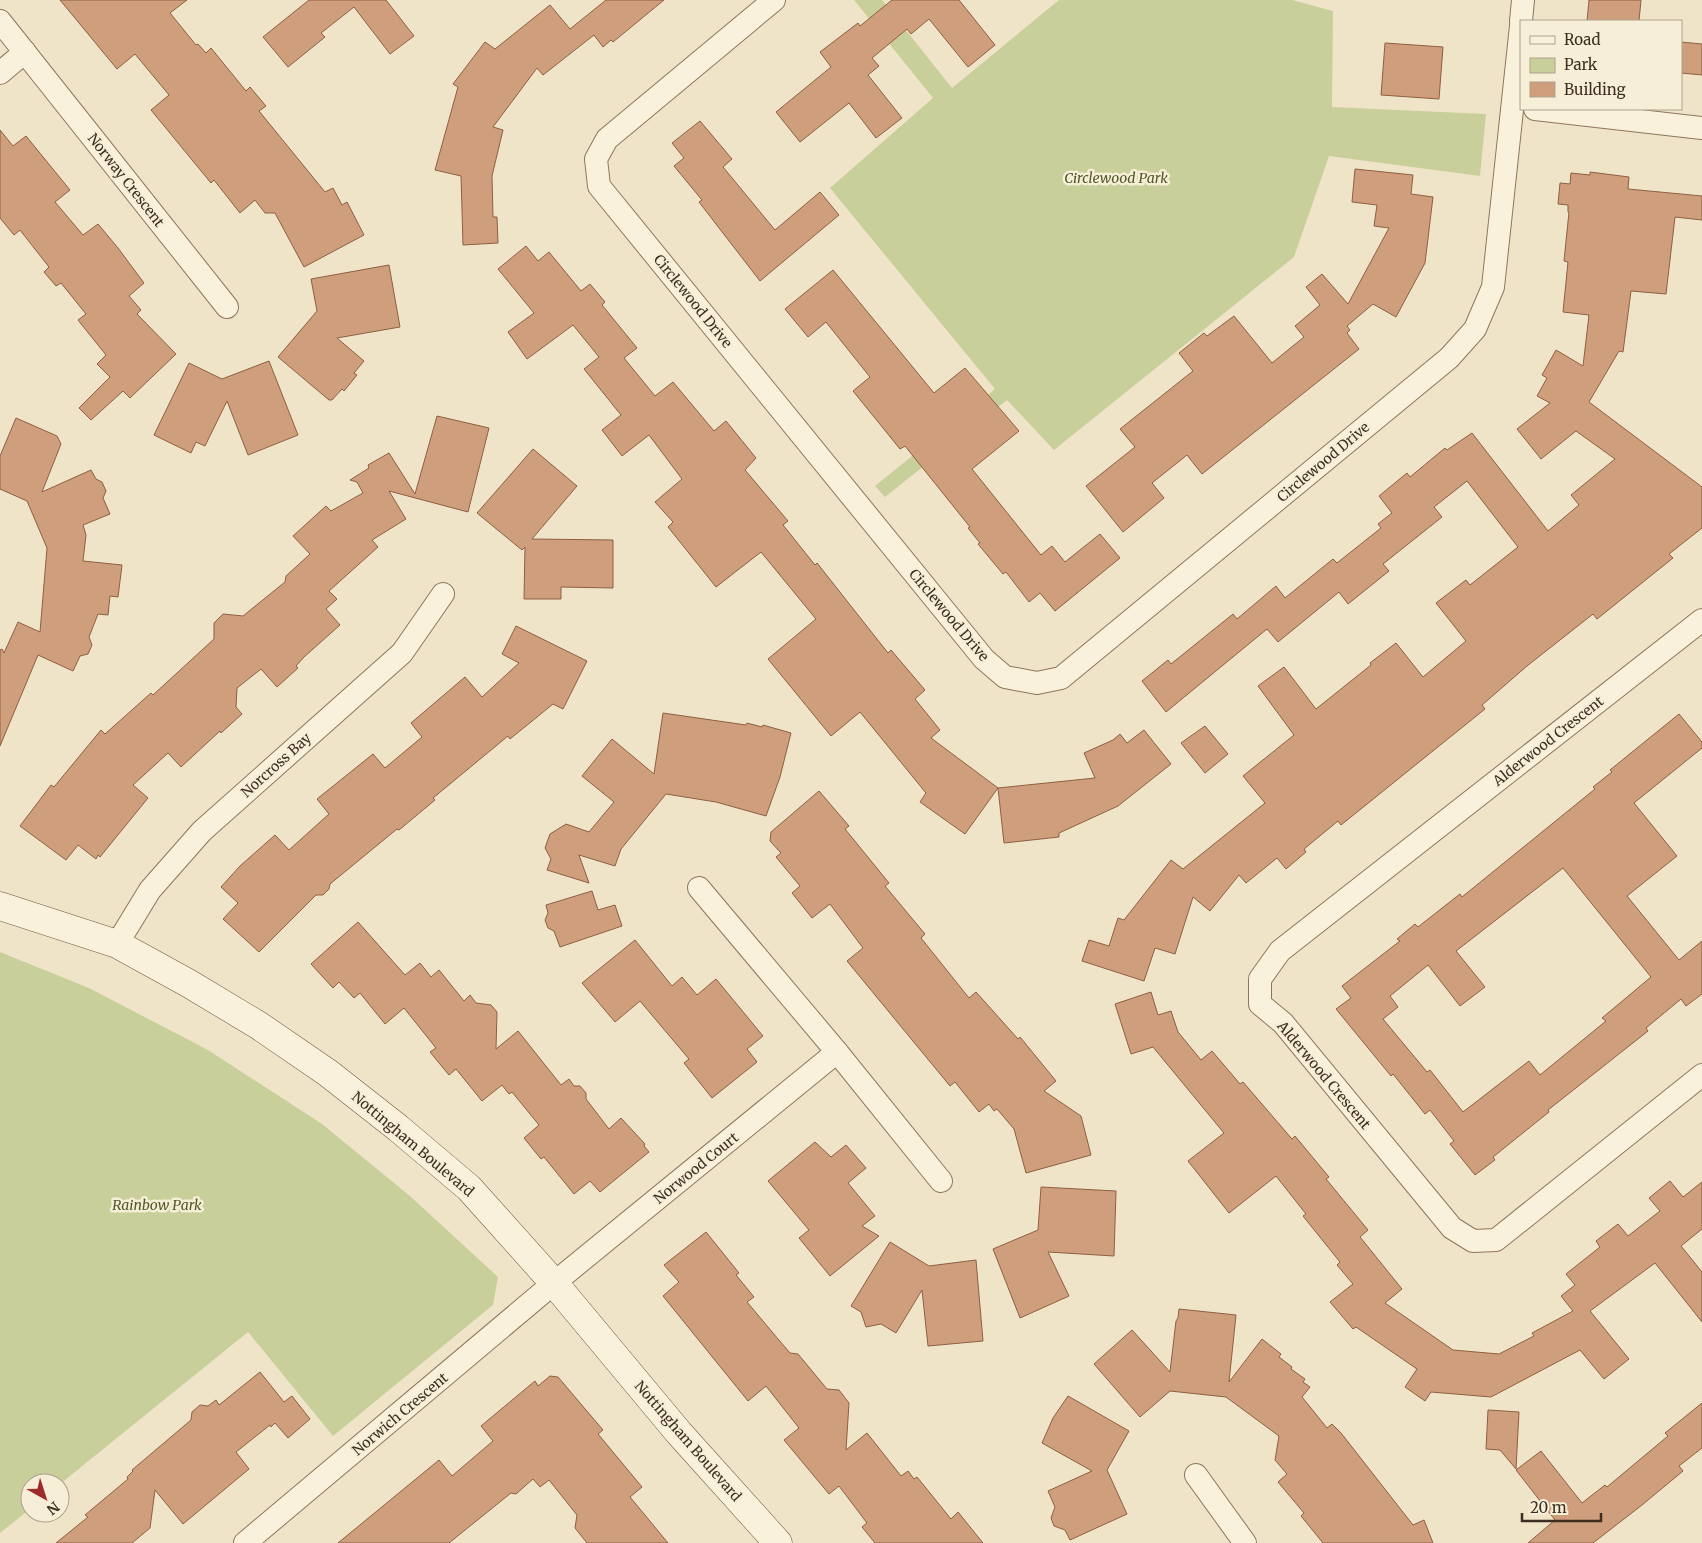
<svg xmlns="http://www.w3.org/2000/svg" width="1702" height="1543" font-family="Merriweather,serif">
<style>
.green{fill:#c9cf9b}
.building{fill:#cf9f7d;stroke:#8d5f41;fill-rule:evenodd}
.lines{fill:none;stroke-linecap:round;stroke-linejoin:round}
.street-casing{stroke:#8d765c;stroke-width:24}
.secondary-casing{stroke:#6f573f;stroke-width:29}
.street{stroke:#faf1dc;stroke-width:22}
.secondary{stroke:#faf1dc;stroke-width:28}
.labels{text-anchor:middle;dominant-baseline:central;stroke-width:5;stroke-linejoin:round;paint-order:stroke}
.park-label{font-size:14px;font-style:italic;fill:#4d5a26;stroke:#f7eed8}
.street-label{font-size:14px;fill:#3d2e20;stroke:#f7eed8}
</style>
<rect width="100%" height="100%" fill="#f0e4c8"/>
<g class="green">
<polygon points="854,0 882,0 952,88 1059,0 1292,0 1333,11 1332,107 1486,114 1480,176 1329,156 1294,257 1054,450 1007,400 885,497 875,486 995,389 830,188 933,98"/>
<polygon points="0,952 89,988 208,1050 322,1124 410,1196 498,1277 493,1305 333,1436 248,1332 60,1484 30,1483 30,1509 0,1533"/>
</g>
<g class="building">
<polygon points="60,0 187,0 170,13 196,45 198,44 206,53 211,48 246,91 250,87 266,106 259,111 325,192 333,188 342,205 347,202 364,235 304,267 275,213 265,213 255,200 240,213 214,180 211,183 151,110 169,95 135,54 117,69"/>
<polygon points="309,0 386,0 414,36 390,54 354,7 321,33 325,37 288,67 263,37"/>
<polygon points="606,0 664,0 613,42 611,40 603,47 594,35 543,75 537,68 493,127 503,130 492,176 493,217 497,217 498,243 463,245 461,176 435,170 458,87 453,84 485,42 495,49 550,5 570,29"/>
<polygon points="892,0 959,0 995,45 968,67 929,19 911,34 907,29 872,58 879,66 868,75 902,118 876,138 849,103 800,142 776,112 831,67 820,52 858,23 860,26"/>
<polygon points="1589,0 1641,0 1639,21 1587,21"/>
<polygon points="1681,42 1702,44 1702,75 1681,73"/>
<polygon points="1385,43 1443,47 1439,99 1381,95"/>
<polygon points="700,121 732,159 723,167 775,230 820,192 839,215 760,281 699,202 702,200 674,166 684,158 672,143"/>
<polygon points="0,130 13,146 26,136 70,190 55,202 83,235 98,224 118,248 144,283 129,296 141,310 137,314 176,354 130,398 123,391 91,420 79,408 110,377 97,364 106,355 78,320 86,314 61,283 56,286 44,272 49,267 20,230 14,235 0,218"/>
<polygon points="1355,169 1413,175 1411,194 1433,197 1425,263 1396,317 1373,304 1347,326 1350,330 1347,333 1359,349 1202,474 1187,455 1152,483 1164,498 1123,532 1086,486 1135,447 1120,429 1193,371 1179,353 1204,333 1207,336 1234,316 1272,363 1304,337 1295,326 1320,305 1306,287 1322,274 1348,304 1389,228 1374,226 1377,205 1352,202"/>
<polygon points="1590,172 1629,177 1628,189 1702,196 1702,220 1675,217 1666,294 1631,291 1623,352 1619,351 1589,402 1702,487 1702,528 1669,554 1673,558 1597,619 1593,614 1527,666 1482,705 1485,709 1341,825 1338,821 1304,849 1306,852 1286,869 1277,858 1246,883 1239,875 1210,911 1193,897 1175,954 1155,948 1144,981 1082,961 1089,940 1109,946 1118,918 1124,920 1171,860 1183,869 1265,803 1243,776 1294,735 1258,686 1284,667 1316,709 1371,665 1370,663 1396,643 1423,677 1466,641 1436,603 1466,580 1470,585 1518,547 1467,481 1434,507 1442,517 1383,564 1389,571 1348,604 1339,592 1278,642 1267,629 1166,712 1142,681 1168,660 1171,664 1233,614 1237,619 1276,586 1285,598 1333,559 1337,563 1381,528 1378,524 1392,513 1379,496 1407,473 1410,477 1445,448 1447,450 1472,433 1548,531 1579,505 1571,495 1615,459 1576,431 1541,459 1517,429 1550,403 1537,396 1547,378 1542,375 1556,350 1583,366 1589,315 1563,312 1568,262 1564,261 1569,212 1568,212 1568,205 1558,204 1560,183 1570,184 1571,173 1590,175"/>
<polygon points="526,246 538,261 549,252 581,291 590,284 605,302 602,305 637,348 624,358 655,396 673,382 714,431 726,421 756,458 745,470 788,521 783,525 815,565 817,563 888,653 891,650 925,690 915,699 940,730 931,738 998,788 965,834 920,802 926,793 860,712 831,736 768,659 816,619 761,552 716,587 668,527 673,522 655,502 682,479 649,435 622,456 602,430 621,415 584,369 599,357 573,325 527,359 508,332 534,313 498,269"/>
<polygon points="389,265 400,327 337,338 364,361 354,373 357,375 344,391 342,389 332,400 329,400 278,357 317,311 311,279"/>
<polygon points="833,270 934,393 965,368 1019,431 972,469 1041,555 1052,546 1065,562 1100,534 1120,558 1055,611 1040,593 1029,602 1006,572 1003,574 978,544 980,543 968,528 970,527 905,446 900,449 853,391 870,377 826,322 808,337 785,309"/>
<polygon points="269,361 298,435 248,455 227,401 205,446 196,442 191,453 154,435 189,363 222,379"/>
<polygon points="437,416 489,428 468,512 389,491 406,519 372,540 378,547 329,591 337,599 326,609 340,625 304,657 296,666 298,668 277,687 261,669 237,688 236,707 242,714 221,733 220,731 181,767 168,753 133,785 148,798 100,857 98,855 96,859 78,845 66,860 20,826 51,785 54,787 101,730 105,734 151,693 153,695 214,639 214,623 223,614 243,616 285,582 286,576 310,554 293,536 326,506 331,511 363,493 357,482 350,480 369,468 368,465 389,453 415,494"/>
<polygon points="16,418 57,436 61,444 42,492 91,470 96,479 102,482 106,491 103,498 110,514 83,525 86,535 83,561 122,565 118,597 110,596 108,615 98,614 89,637 92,645 88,654 80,656 73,671 38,655 0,746 0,650 2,649 4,653 18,622 40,632 47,548 27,501 0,489 0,456"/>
<polygon points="533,449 577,486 532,539 613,540 613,588 561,587 561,599 524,599 525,547 522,550 477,513"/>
<polygon points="516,626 587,661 563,709 553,704 510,739 508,736 433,798 435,800 399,830 397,829 330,884 329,889 323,895 316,895 259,952 223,919 238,903 221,887 240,866 275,835 289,850 329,814 317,799 373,754 385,768 422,737 411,723 465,677 482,697 519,663 502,654"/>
<polygon points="663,713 746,725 747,723 762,727 763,725 791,733 780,777 766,816 716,802 666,794 621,849 615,866 579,855 589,883 547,870 551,859 545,848 550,834 566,824 589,832 614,802 582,776 612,739 654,774"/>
<path d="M1679 714 1702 742V748L1634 803 1677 856 1627 896 1679 960 1702 941V994L1686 1006 1681 999 1646 1028 1648 1031 1548 1110 1549 1112 1493 1157 1495 1160 1475 1175 1450 1144 1454 1141 1430 1110 1425 1114 1393 1074 1391 1076 1336 1009 1351 998 1342 986 1400 941 1397 939 1415 924 1418 927 1460 894 1462 897 1595 789 1593 787 1612 772 1610 770ZM1563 868 1651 977 1602 1018 1606 1021 1540 1075 1529 1061 1463 1112 1430 1070 1427 1072 1383 1019 1398 1007 1390 996 1428 965 1460 1006 1485 987 1456 951Z"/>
<polygon points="1205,726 1228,754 1205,773 1181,743"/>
<polygon points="1144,730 1171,764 1118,806 1059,833 1059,837 1004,843 998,788 1095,778 1084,753 1113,740 1120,734 1127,743"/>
<polygon points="819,791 849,826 845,829 889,883 885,886 925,934 921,938 969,998 976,992 1018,1039 1020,1037 1056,1081 1044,1091 1081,1116 1091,1155 1026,1173 1014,1129 997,1109 994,1111 989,1104 979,1112 955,1082 950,1086 847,961 863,948 830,904 812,918 792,893 800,886 776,857 781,853 770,841 771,832"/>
<polygon points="592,891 598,910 615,905 622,926 560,947 554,931 548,928 545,920 548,913 546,905"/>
<polygon points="358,922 405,975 420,963 431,977 439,970 464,1001 470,995 476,1003 491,1005 497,1012 496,1049 518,1031 561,1085 569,1079 574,1086 580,1086 586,1093 586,1099 609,1129 621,1118 645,1144 644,1146 649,1152 600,1192 590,1181 574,1194 544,1157 541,1159 524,1138 539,1125 512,1092 509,1094 502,1085 482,1101 456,1069 449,1075 430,1052 436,1048 404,1008 385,1024 360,993 354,998 339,982 333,988 311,964"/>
<polygon points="635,940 672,986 682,977 697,995 716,979 763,1036 747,1049 757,1062 712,1098 684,1063 689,1059 640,1001 615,1022 582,983"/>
<polygon points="1151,992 1158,1015 1171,1011 1178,1032 1201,1060 1212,1051 1240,1084 1243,1082 1292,1139 1295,1136 1329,1177 1326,1179 1368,1230 1360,1237 1402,1289 1385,1303 1453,1350 1499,1354 1534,1336 1532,1333 1573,1311 1561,1296 1575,1285 1566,1274 1600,1247 1596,1241 1618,1224 1628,1236 1660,1211 1649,1198 1670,1181 1683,1197 1702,1182 1702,1229 1681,1246 1702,1272 1702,1322 1655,1263 1590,1311 1629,1359 1604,1379 1580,1350 1491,1397 1431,1392 1425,1401 1405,1387 1417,1369 1356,1327 1353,1329 1330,1302 1353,1284 1337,1265 1340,1262 1303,1216 1306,1214 1276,1176 1229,1213 1188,1161 1224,1133 1153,1047 1131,1054 1115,1004"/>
<polygon points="815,1142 831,1157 846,1145 866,1168 848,1183 875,1216 862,1226 879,1236 830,1276 799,1238 809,1230 768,1181"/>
<polygon points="1041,1187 1116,1191 1114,1256 1048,1252 1069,1296 1020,1318 993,1249 1038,1230"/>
<polygon points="706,1232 739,1273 736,1275 754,1297 747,1302 778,1339 790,1353 798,1354 827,1389 839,1390 849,1403 846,1450 867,1433 901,1476 908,1471 914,1479 917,1477 951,1519 958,1512 983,1543 875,1543 862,1527 867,1523 839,1486 829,1494 784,1440 799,1428 766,1386 748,1401 663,1296 679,1282 664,1265"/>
<polygon points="890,1242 929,1266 976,1260 983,1341 928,1346 922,1290 896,1333 881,1324 866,1327 861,1312 851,1306"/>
<polygon points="1179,1309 1236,1315 1229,1382 1262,1339 1281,1354 1279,1357 1292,1367 1291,1369 1305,1379 1303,1382 1310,1387 1302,1397 1327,1428 1332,1424 1341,1433 1413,1525 1424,1520 1433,1543 1323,1543 1301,1516 1304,1513 1278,1482 1287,1474 1275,1460 1279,1436 1226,1397 1170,1391 1140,1417 1094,1364 1132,1330 1170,1372 1176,1321 1178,1318"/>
<polygon points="260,1372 284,1402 292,1396 310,1419 288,1438 275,1423 271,1427 270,1425 236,1452 249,1469 183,1524 155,1490 150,1528 132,1543 56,1543 88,1517 85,1515 128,1479 127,1477 133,1471 132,1470 191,1420 192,1412 200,1405 208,1406 216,1400 219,1405"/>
<polygon points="550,1376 558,1377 603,1430 598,1434 642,1487 630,1497 668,1543 587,1543 575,1528 577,1515 549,1480 540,1487 533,1479 516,1494 511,1493 449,1543 338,1543 439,1460 452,1476 493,1441 481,1426 535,1381 538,1386"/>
<polygon points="1068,1396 1129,1431 1107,1470 1127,1514 1070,1540 1065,1530 1054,1526 1051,1518 1055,1507 1048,1491 1092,1471 1042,1443 1053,1418"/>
<polygon points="1702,1403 1702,1448 1679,1466 1683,1471 1642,1505 1593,1543 1528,1543 1555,1520 1516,1470 1541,1451 1582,1503 1605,1485 1607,1487 1668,1436 1665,1433"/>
<polygon points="1488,1410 1519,1412 1516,1469 1500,1450 1486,1449"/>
</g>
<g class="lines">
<defs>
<g id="street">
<polyline points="774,0 607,139 596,159 599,186 984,659 1005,677 1037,683 1061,678 1449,358 1475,329 1493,287 1521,26"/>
<polyline points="0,21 227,307"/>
<polyline points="1521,21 1523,0"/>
<polyline points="0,73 25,52"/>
<polyline points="1535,109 1702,128"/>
<polyline points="1702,620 1280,951 1260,979 1260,1004 1283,1023 1452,1228 1473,1241 1496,1240 1702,1075"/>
<polyline points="699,888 837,1052 941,1181"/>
<polyline points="117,944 150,890 202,831 402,653 443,594"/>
<polyline points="1196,1475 1245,1543"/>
<polyline points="245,1543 554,1283 837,1052"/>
</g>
<polyline id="secondary" points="0,906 117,944 188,983 258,1025 328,1073 398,1128 469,1188 554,1283 679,1433 778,1543"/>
</defs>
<use href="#street" class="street-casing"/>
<use href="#secondary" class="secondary-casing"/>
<use href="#street" class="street"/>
<use href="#secondary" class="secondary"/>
</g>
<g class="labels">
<g class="park-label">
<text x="1116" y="178">Circlewood Park</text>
<text x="157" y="1205">Rainbow Park</text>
</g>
<g class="street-label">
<text transform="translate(126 180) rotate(52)">Norway Crescent</text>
<text transform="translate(693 301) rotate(51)">Circlewood Drive</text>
<text transform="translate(1323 462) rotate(-40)">Circlewood Drive</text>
<text transform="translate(949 615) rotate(50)">Circlewood Drive</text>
<text transform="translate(1548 741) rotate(-38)">Alderwood Crescent</text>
<text transform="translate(276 765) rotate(-42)">Norcross Bay</text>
<text transform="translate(1324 1075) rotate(50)">Alderwood Crescent</text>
<text transform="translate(413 1144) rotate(40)">Nottingham Boulevard</text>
<text transform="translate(696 1168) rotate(-39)">Norwood Court</text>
<text transform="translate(400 1414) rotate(-40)">Norwich Crescent</text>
<text transform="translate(688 1441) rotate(49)">Nottingham Boulevard</text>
</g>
</g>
<rect x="1520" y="20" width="162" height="90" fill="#f7eed8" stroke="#ada18e"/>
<rect x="1530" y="36" width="25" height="8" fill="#faf1dc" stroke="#ada18e"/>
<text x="1564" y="45" font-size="15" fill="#3d2e20">Road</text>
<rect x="1530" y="58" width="25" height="15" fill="#c9cf9b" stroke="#ada18e"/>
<text x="1564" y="70" font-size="15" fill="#3d2e20">Park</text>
<rect x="1530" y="82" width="25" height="15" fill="#cf9f7d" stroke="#ada18e"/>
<text x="1564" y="95" font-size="15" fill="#3d2e20">Building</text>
<g transform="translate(45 1498) rotate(141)"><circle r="24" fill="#f7eed8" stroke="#ada18e"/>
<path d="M0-4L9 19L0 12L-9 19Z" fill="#9e2a2b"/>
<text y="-8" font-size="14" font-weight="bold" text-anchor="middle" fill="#3d2e20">N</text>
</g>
<path d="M1522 1513v8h79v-8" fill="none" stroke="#3d2e20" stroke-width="2.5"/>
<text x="1530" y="1513" font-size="15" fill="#3d2e20" stroke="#f7eed8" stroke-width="4" paint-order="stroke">20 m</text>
</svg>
